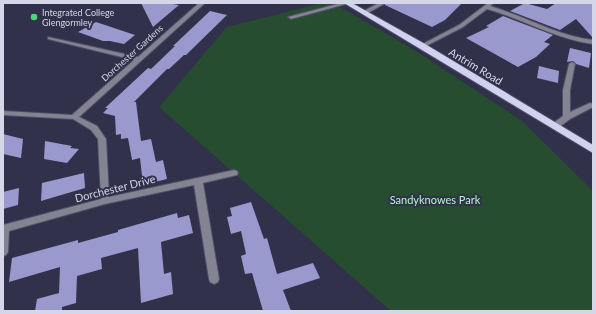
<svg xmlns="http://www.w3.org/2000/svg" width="596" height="314" font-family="Lato,sans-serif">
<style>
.green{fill:#274d31}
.building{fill:#9999cd}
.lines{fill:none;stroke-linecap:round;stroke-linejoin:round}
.service-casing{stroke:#4f4f68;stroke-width:2}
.minor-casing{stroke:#4f4f68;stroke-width:2}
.primary-casing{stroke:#4f4f68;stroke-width:2}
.service{fill:#838392;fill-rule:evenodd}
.minor{fill:#838392;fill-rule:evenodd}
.primary{fill:#d1d2f0;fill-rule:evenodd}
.poi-dot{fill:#49d778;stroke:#31314c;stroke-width:1.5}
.labels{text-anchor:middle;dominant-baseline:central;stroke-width:4;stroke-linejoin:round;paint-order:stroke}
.far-poi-label{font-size:9px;fill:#d5d6e7;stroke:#31314c;text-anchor:start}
.far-street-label{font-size:9px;fill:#d5d6e7;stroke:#31314c}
.street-label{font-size:11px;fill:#d5d6e7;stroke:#31314c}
.park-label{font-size:11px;fill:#b0f9c0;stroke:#31314c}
</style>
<rect width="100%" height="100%" fill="#31314c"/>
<polygon class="green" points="322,3 333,3 411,48 522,121 593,191 593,311 391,311 159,107 227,27"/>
<g class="building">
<polygon points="141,3 166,3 179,5 153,27"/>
<polygon points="385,3 462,3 445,20 432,27 385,5"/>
<polygon points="525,3 547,9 556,3 593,3 593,38 576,19 560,30 510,11"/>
<polygon points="210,11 227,15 186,55 184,55 169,69 167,69 134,102 136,102 141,141 151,139 156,162 163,160 167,179 143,185 140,158 132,160 128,138 121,139 121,134 116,135 115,116 103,113 108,108 105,108 148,68 151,69 175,46 173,46"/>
<polygon points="503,16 553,35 544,42 550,44 536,57 518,67 466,38 489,27 486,26"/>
<polygon points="96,22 135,35 124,44 110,41 103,41 78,32"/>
<polygon points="570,48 591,53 589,68 576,64 573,61 567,62"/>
<polygon points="539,66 559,71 558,83 537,78"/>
<polygon points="3,134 23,139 21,158 3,154"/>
<polygon points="45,141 72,146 70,148 79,149 67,163 44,159"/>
<polygon points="84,173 85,188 41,201 42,183"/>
<polygon points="19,188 18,205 3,209 3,192"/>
<polygon points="251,202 264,239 267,238 277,274 313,263 320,278 283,290 291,311 263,311 252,273 245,274 241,256 246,254 241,231 231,234 227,217 232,216 230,208"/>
<polygon points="177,213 178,218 189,215 193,233 161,242 164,274 171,272 173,294 141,303 138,248 101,258 102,269 77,276 76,303 62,307 62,311 35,311 37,299 59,293 60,267 9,282 12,258 78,240 78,243 118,232 118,230"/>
</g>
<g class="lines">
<defs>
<g id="service">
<polygon points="341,3 350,3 291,19 288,17"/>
<polygon points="376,3 384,4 366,14 362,14 362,12 377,4"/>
<polygon points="572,62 575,64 570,90 570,112 590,103 593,104 593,108 591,108 570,119 558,128 552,128 551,126 552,124 563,116 563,90 569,64"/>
</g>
<g id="minor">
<polygon points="199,3 205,3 79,117 97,126 106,139 109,197 234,170 237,171 238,173 237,175 203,183 219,279 218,282 214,284 210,282 209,279 194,185 105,204 9,231 8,252 6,255 3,256 3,225 101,199 98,139 91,130 73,119 3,115 3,111 72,115 134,60 48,39 48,37 138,57"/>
<path d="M488 3H494L490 6C524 16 558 36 593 40V44C556 39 523 19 487 9L463 27 424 47 422 48 419 46 459 25Z"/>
</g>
<polygon id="primary" points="344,3 352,3 425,44 593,145 593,153"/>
</defs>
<use href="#service" class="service-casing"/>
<use href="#minor" class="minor-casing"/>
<use href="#primary" class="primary-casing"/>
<use href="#service" class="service"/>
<use href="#minor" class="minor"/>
<use href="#primary" class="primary"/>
</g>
<circle class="poi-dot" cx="34" cy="17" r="4"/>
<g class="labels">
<g class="far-poi-label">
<text x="42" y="12">Integrated College<tspan x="42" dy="10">Glengormley</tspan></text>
</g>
<g class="far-street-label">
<text transform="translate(132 53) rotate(-42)">Dorchester Gardens</text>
</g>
<g class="street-label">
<text transform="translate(476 66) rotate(31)">Antrim Road</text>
<text transform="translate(115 188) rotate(-14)">Dorchester Drive</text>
</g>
<g class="park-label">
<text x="435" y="199">Sandyknowes Park</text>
</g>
</g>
<rect width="596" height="314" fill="none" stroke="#d5d6e7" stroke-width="8"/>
</svg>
